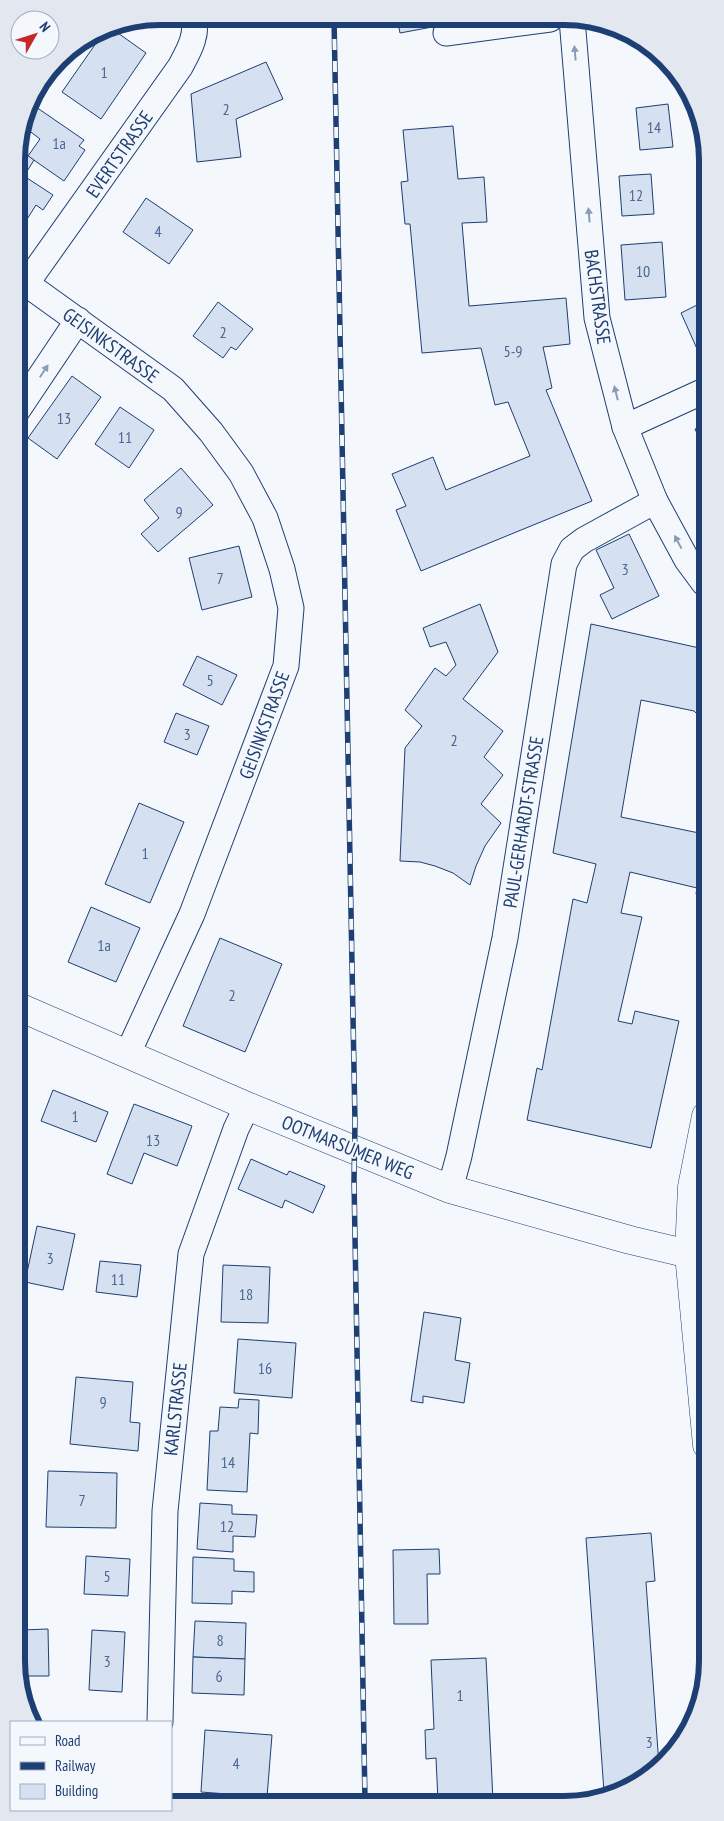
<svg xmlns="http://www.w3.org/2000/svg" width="724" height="1821" font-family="'PT Sans Narrow',sans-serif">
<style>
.building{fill:#d5e0f0;stroke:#1d3f73}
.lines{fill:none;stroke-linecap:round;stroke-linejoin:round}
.street-casing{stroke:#1d3f73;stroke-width:27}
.secondary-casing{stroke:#1d3f73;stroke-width:29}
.street{stroke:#f4f7fb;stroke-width:25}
.secondary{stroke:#f4f7fb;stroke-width:28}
.rail-casing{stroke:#1d3f73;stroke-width:5.5}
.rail{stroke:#f4f7fb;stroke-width:4;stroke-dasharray:11;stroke-linecap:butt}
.oneway{fill:#889bb7}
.labels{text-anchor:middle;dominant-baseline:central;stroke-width:4;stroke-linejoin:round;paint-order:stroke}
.number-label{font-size:16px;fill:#4b6792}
.street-label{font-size:19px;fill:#1d3f73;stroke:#f4f7fb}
.rim{fill:none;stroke:#1d3f73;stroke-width:6}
</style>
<rect width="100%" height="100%" fill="#f4f7fb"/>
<g class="building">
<polygon points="397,18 442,18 443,25 400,33"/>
<polygon points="108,26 146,53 101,119 62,92"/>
<polygon points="266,62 283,99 236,119 241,157 197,162 191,94"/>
<polygon points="668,104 673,147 640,150 636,108"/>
<polygon points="36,107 84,140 79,146 85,150 64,181 28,156 40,139 23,126"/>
<polygon points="453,126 458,179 484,177 487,222 462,223 469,306 566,298 570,344 543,347 552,388 546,390 592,501 421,571 396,510 406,506 392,474 433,457 446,490 530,456 508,402 495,405 481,348 422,353 410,224 405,224 401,182 408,181 403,130"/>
<polygon points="17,148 34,160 24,176 53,195 43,210 36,205 17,235"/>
<polygon points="651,174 654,214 622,216 619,176"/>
<polygon points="146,198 193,230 169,264 123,232"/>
<polygon points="662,242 666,297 625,300 621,245"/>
<polygon points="218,302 253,329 236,350 231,347 223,358 193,336"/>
<polygon points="703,302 704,348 698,351 681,313"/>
<polygon points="72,376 101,397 57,459 28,438"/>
<polygon points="120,407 154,430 129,468 95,444"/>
<polygon points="704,425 704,448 695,429"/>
<polygon points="181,468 213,505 158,552 141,534 159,518 144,500"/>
<polygon points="629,534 659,596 612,619 600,595 614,588 596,550"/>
<polygon points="239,546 252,597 202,610 189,558"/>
<polygon points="480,604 498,652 463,699 503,731 484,757 503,775 481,804 501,823 485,846 476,866 470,885 453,873 435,866 420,862 400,861 405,748 422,726 405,710 435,668 446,676 456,665 446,642 430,647 423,628"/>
<polygon points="591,624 704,649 705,722 694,711 641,700 621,817 704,834 705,833 705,896 696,894 697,888 630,872 621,913 642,917 618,1021 632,1024 635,1011 679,1021 651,1148 527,1120 537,1068 542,1070 573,899 587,903 596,864 553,853"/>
<polygon points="197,656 237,675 222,705 183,685"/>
<polygon points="176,713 209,726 197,755 164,742"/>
<polygon points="139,803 184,822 150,903 105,884"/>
<polygon points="91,907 140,928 116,982 68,962"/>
<polygon points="220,938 282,964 245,1052 183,1026"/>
<polygon points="53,1090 108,1112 96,1142 41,1121"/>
<polygon points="134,1104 192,1126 177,1166 144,1153 132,1184 107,1174"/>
<polygon points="251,1159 287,1175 289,1171 325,1186 313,1213 285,1200 282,1208 238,1189"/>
<polygon points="37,1226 75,1234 63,1290 25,1282"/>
<polygon points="100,1261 141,1265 137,1297 96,1292"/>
<polygon points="223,1265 270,1267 268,1323 221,1322"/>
<polygon points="424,1312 461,1318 455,1360 470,1363 464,1403 423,1396 423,1403 411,1401"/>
<polygon points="238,1339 296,1343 292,1398 234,1393"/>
<polygon points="76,1377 133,1382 130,1422 140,1423 138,1451 70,1444"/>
<polygon points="239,1399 259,1400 258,1434 250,1433 247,1492 207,1490 210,1431 218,1431 220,1407 238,1408"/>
<polygon points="48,1471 117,1473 116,1528 46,1527"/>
<polygon points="200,1503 232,1505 232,1514 257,1515 255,1537 233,1536 233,1552 197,1549"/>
<polygon points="651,1533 655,1581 646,1582 659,1766 644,1781 601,1800 593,1800 592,1792 604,1792 586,1538"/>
<polygon points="439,1549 440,1574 427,1574 428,1624 394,1624 393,1550"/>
<polygon points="86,1556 130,1559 128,1596 84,1594"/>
<polygon points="193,1557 234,1559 234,1571 254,1572 254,1592 232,1591 232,1604 192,1603"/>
<polygon points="195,1621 246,1623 245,1659 193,1657"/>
<polygon points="48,1629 49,1676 21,1676 21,1630"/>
<polygon points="92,1630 125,1632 122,1692 89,1690"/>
<polygon points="193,1657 245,1659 244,1695 192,1693"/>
<polygon points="486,1658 493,1800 438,1801 436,1758 426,1759 425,1730 434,1729 431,1660"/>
<polygon points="205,1730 272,1735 267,1797 201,1792"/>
</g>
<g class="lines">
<defs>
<g id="street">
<polyline points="572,19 597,318 625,427 655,501 687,560 704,583"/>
<polyline points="446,33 550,19"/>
<polyline points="17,277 173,389 211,432 241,473 265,518 282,569 291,608 286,666 192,914 128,1053"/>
<path d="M26 284 180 67C188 52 199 34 193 16"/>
<polyline points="17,411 78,320"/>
<polyline points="625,427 704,391"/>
<polyline points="450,1189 459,1156 505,938 564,564 572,549 584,540 655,501"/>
<polyline points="160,1722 165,1511 191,1254 236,1129 247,1106"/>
</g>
<g id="secondary">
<polyline points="19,1007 247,1106 450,1189 630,1240 689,1254"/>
<polyline points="706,1116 692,1187 689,1254 707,1445"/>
</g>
</defs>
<use href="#street" class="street-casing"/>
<use href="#secondary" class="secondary-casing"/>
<use href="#street" class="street"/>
<use href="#secondary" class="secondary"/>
<defs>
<polyline id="rail" points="334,17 355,1122 354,1180 365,1801"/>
</defs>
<use href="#rail" class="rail-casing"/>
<use href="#rail" class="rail"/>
</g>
<defs><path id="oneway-solid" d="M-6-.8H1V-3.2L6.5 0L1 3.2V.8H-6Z" transform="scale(1.25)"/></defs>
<g class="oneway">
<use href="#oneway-solid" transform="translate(575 53) rotate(-95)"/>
<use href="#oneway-solid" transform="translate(589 215) rotate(-95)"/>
<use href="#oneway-solid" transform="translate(44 371) rotate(-56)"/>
<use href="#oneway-solid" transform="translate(616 393) rotate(-104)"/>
<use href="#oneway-solid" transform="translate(678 542) rotate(-118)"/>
</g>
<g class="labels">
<g class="number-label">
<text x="104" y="72">1</text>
<text x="226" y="109">2</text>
<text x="654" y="127">14</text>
<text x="59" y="143">1a</text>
<text x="636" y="195">12</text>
<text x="158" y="231">4</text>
<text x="643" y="271">10</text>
<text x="223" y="332">2</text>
<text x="513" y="351">5-9</text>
<text x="64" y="418">13</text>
<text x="125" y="437">11</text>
<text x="179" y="512">9</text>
<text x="625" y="569">3</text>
<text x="220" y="578">7</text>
<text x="210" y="680">5</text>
<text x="187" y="734">3</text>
<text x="454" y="740">2</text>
<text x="145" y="853">1</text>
<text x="104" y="945">1a</text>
<text x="232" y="995">2</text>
<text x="75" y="1116">1</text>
<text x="153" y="1140">13</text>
<text x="50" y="1258">3</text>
<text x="118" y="1279">11</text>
<text x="246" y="1294">18</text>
<text x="265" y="1368">16</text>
<text x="103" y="1402">9</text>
<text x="228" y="1462">14</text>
<text x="82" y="1500">7</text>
<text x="227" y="1526">12</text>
<text x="107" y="1576">5</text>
<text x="220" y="1640">8</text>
<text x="107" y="1661">3</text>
<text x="219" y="1676">6</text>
<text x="460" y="1695">1</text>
<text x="649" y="1742">3</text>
<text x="236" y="1763">4</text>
</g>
<g class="street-label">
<text transform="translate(119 154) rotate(-55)">EVERTSTRASSE</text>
<text transform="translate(598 297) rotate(82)">BACHSTRASSE</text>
<text transform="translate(111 345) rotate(36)">GEISINKSTRASSE</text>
<text transform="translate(264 725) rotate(-70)">GEISINKSTRASSE</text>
<text transform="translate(523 822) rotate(-81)">PAUL-GERHARDT-STRASSE</text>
<text transform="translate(348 1147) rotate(22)">OOTMARSUMER WEG</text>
<text transform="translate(175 1409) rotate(-84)">KARLSTRASSE</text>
</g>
</g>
<path d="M0 0H724V1821H0ZM160 25H564A135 135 0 0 1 699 160V1661A135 135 0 0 1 564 1796H160A135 135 0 0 1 25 1661V160A135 135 0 0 1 160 25Z" fill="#e3e8f0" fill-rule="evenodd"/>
<path class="rim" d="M160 25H564A135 135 0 0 1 699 160V1661A135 135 0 0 1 564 1796H160A135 135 0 0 1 25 1661V160A135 135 0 0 1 160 25Z"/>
<rect x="10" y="1721" width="162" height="90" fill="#f4f7fb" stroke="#9eadc5"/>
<rect x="20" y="1737" width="25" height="8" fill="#f4f7fb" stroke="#9eadc5"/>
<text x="55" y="1746" font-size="15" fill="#1d3f73">Road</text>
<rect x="20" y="1762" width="25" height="8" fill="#1d3f73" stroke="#9eadc5"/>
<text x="55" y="1771" font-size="15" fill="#1d3f73">Railway</text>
<rect x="20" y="1784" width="25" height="15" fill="#d5e0f0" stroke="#9eadc5"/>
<text x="55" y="1796" font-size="15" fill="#1d3f73">Building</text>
<g transform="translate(35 35) rotate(51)"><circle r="24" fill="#f4f7fb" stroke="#9eadc5"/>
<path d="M0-4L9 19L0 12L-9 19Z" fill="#c62828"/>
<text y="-8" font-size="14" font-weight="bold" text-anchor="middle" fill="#1d3f73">N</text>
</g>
</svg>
